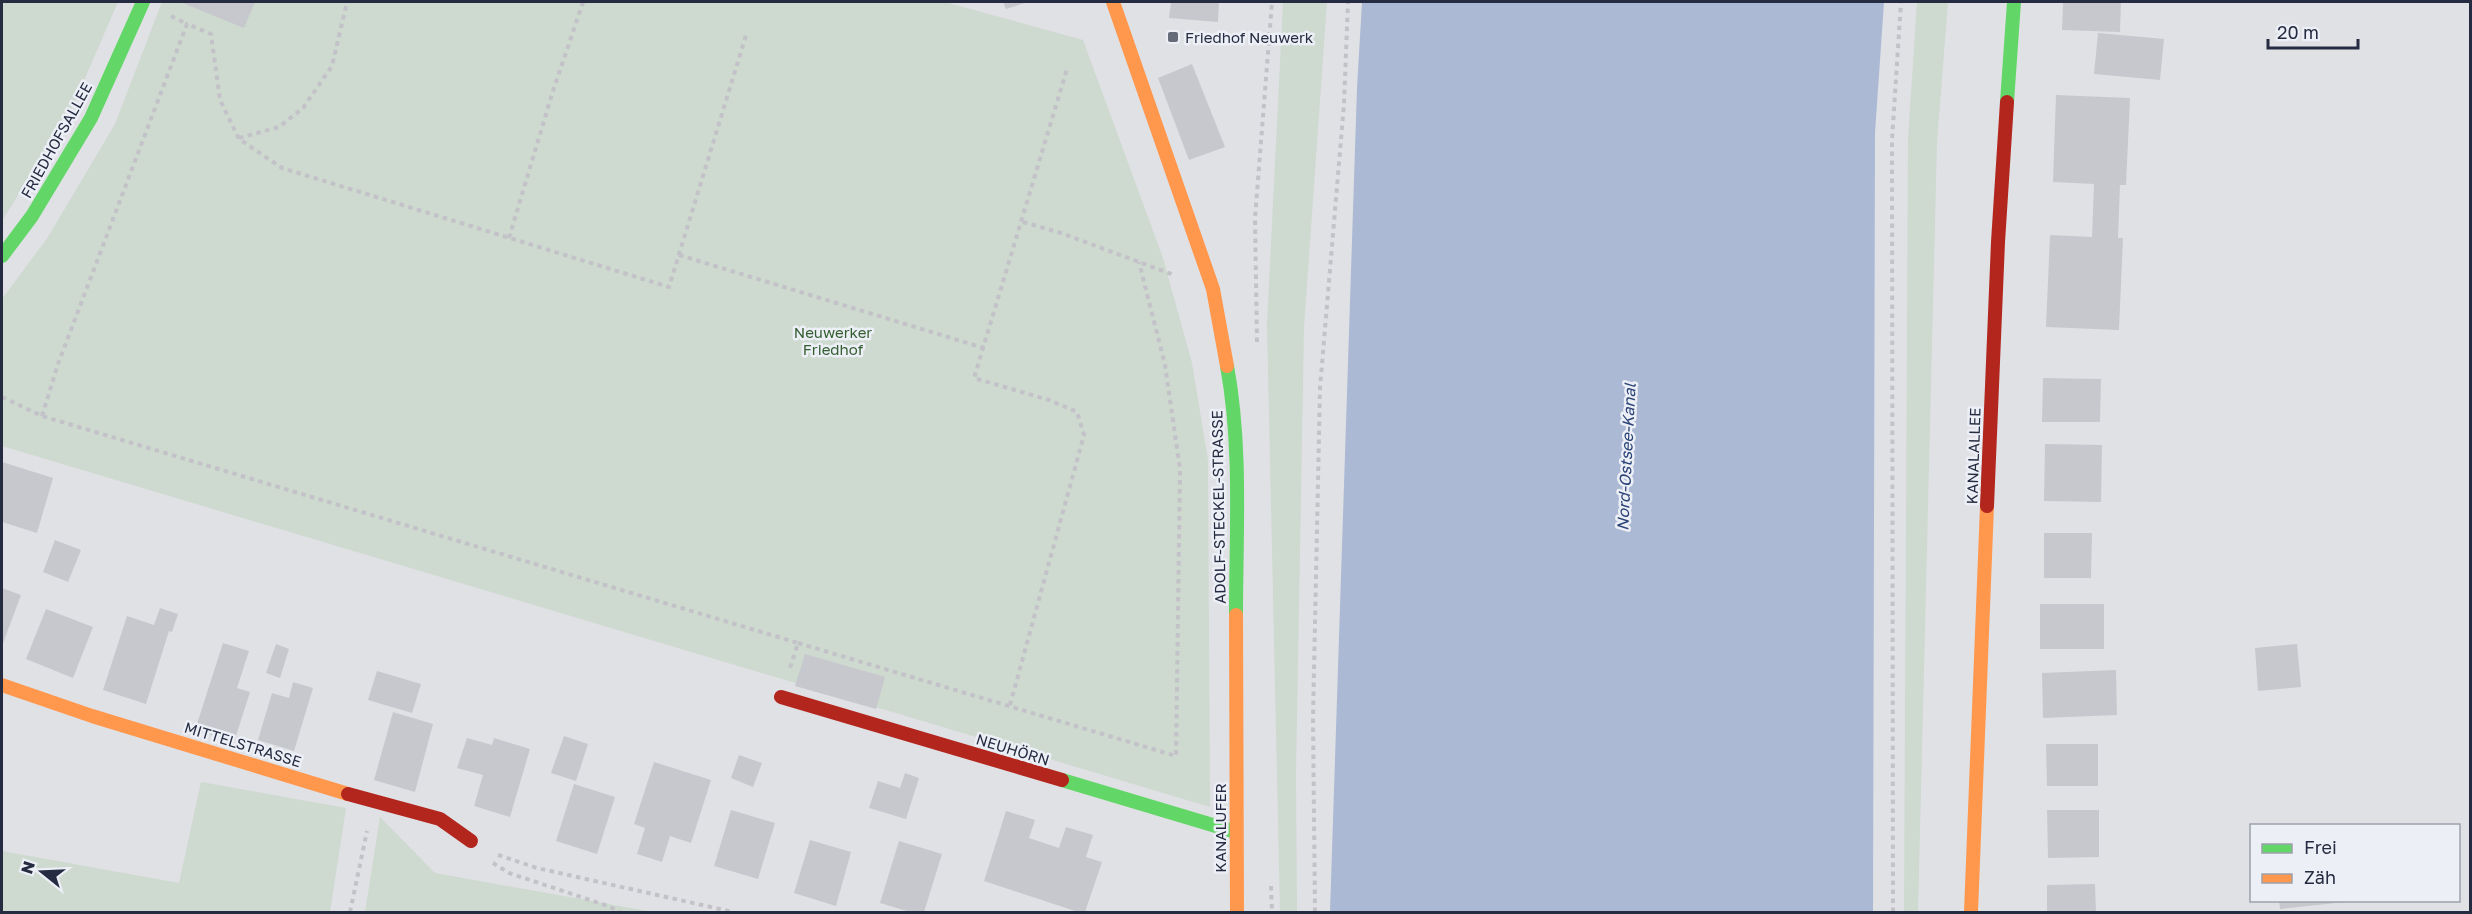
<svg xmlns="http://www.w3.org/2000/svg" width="2472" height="914" font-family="'Golos Text',sans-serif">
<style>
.green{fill:#ced9cf}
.water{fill:#abb9d4}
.building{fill:#c7c8cd}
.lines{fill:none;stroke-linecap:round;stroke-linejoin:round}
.path{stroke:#c2c2c8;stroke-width:4;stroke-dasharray:4.5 4.5;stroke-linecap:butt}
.fast{stroke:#63d668;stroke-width:14}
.slow{stroke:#ff974d;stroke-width:14}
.jam{stroke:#b3261e;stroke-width:14}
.poi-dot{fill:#666b7a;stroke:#eceff6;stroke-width:2}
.labels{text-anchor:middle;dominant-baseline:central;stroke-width:5;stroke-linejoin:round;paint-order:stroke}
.poi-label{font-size:15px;fill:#252b40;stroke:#eceff6;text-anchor:start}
.street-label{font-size:15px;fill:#252b40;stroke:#eceff6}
.park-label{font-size:15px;fill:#345d31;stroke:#eceff6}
.water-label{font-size:16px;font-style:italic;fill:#2b4477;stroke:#eceff6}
</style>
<rect width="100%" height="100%" fill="#e0e1e5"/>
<g class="green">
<polygon points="2,2 118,2 73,106 2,221"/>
<polygon points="162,2 945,2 1083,40 1163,258 1192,363 1208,460 1210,807 2,446 2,299 48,237 115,124"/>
<polygon points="1283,2 1327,2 1304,327 1296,773 1297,912 1280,912 1267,324"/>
<polygon points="1917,2 1948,2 1937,142 1918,912 1904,912 1908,139"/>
<polygon points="201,782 346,808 330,912 2,912 2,851 179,883"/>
<polygon points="380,817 435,873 653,912 365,912"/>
</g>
<polygon class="water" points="1362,2 1884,2 1875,133 1873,912 1330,912 1357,88"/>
<g class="building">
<polygon points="180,2 255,2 244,28"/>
<polygon points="1003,2 1028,2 1006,9"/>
<polygon points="1171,2 1219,2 1218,22 1169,18"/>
<polygon points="2063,2 2121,2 2120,32 2062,30"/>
<polygon points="2098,33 2164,39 2160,80 2094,74"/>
<polygon points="1192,64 1225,147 1189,160 1158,78"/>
<polygon points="2056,95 2130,98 2126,185 2120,185 2118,238 2123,238 2119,330 2046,327 2050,235 2092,237 2094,184 2053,182"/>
<polygon points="2043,378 2101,379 2100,422 2042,422"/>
<polygon points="2045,444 2102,445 2101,502 2044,501"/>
<polygon points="2,462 53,478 37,533 2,522"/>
<polygon points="2044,533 2092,533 2091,578 2044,578"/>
<polygon points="55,540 81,550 68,582 43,572"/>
<polygon points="2,588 21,595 2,646"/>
<rect x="2040" y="604" width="64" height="45"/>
<polygon points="160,608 178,614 172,632 169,631 146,704 103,690 127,616 154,625"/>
<polygon points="46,609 93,627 73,678 26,659"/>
<polygon points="223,643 249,651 237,688 250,692 234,742 195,730"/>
<polygon points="276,644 289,649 280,678 266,673"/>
<polygon points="2297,644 2301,687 2258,691 2255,648"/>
<polygon points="805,654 885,677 876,709 795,686"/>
<polygon points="2116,670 2117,715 2043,718 2042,673"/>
<polygon points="377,671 421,684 412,713 368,700"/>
<polygon points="293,682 313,688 294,751 258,740 272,693 289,698"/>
<polygon points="393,712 433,724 415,792 374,780"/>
<polygon points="564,736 588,744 576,781 551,773"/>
<polygon points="467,738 492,745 494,738 530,749 510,817 474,806 483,775 457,768"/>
<polygon points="2046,744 2098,744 2098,786 2047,786"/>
<polygon points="739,755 762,763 753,787 731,778"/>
<polygon points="654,762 711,780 691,843 670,836 662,862 637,854 645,828 634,824"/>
<polygon points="905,773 919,778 906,819 869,808 878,781 900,788"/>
<polygon points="574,784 615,797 597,854 556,841"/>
<polygon points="731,810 775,823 758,879 714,866"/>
<polygon points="2047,810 2099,810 2099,857 2048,858"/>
<polygon points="1006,811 1035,820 1029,838 1059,848 1066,827 1093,835 1086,857 1102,862 1085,912 1078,912 984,881"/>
<polygon points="810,840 851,852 836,906 794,893"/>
<polygon points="899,841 942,854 924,912 910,912 880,903"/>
<polygon points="2095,884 2096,912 2047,912 2047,885"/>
<polygon points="2279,900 2346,900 2346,902 2280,909"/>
</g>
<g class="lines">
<g class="path">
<polyline points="171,16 187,24"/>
<polyline points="239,138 279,127 303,108 332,66 347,2"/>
<polyline points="1023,222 1061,233 1174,275"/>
<polyline points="509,238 552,94 583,2"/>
<polyline points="679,255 984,348"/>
<polyline points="1257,342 1255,218 1272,2"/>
<polyline points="2,397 42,416 798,643 790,668"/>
<polyline points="42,416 58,364 187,24 211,34 220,100 239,139 282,168 669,287 747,32"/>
<polyline points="798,643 1176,756 1180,469 1165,365 1139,262"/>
<polyline points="1010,705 1084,435 1077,412 1049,400 974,378 1067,69"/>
<polyline points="498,855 537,868 733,912"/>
<polyline points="493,863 509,873 608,906 620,912"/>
<polyline points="1271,886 1272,912"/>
<polyline points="350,912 367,831"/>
<polyline points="1315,912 1313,718 1320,388 1344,104 1348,2"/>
<polyline points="1893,912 1892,140 1901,2"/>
</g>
<g class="fast">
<polyline points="2007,102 2014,2"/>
<polyline points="2,256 32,216 91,118 143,2"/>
<path d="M1227 366C1242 447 1236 533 1236 615"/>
<polyline points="1062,780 1236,832"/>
</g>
<g class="slow">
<polyline points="1113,2 1213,289 1227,366"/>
<polyline points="1236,615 1237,912"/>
<polyline points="2,685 92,716 348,794"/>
<polyline points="1971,912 1987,506"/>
</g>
<g class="jam">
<polyline points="1987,506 1998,242 2007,102"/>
<polyline points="781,697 1062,780"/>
<polyline points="348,794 440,819 471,841"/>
</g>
</g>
<rect class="poi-dot" x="1167" y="31" width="12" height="12" rx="3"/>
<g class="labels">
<g class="poi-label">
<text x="1185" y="37">Friedhof Neuwerk</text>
</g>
<g class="street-label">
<text transform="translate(56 140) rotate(-61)">FRIEDHOFSALLEE</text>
<text transform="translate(1973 456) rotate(-88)">KANALALLEE</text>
<text transform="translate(1218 507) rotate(-91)">ADOLF-STECKEL-STRASSE</text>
<text transform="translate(243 744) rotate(17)">MITTELSTRASSE</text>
<text transform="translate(1013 749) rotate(17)">NEUHÖRN</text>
<text transform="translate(1220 828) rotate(-90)">KANALUFER</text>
</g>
<g class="park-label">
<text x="833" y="332">Neuwerker<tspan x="833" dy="17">Friedhof</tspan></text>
</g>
<g class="water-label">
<text transform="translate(1626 457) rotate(-87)">Nord-Ostsee-Kanal</text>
</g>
</g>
<rect width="2472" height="914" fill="none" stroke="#252b40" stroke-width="6"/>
<rect x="2250" y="824" width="210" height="78" fill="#eceff6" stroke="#9ca1ad" stroke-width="1.5"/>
<rect x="2262" y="844" width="30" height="9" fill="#63d668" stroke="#9ca1ad" stroke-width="1.5"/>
<text x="2304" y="854" font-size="18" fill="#252b40">Frei</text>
<rect x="2262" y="874" width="30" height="9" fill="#ff974d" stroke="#9ca1ad" stroke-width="1.5"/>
<text x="2304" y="884" font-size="18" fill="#252b40">Zäh</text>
<g transform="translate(42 872) rotate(288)" stroke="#eceff6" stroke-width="4.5" paint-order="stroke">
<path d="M0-4.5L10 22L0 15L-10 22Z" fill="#252b40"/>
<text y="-9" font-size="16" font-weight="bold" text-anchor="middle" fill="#252b40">N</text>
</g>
<path d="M2268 39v9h90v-9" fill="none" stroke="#252b40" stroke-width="3"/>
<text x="2277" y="39" font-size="18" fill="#252b40" stroke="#eceff6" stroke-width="4.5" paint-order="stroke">20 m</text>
</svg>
